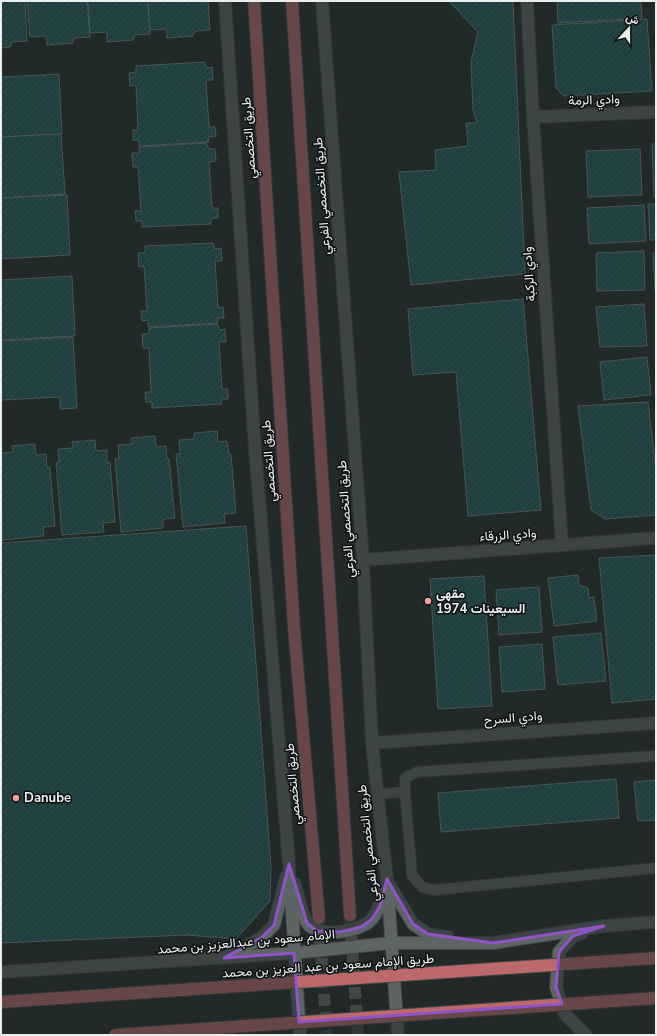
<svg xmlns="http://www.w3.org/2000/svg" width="657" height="1036" font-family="'Nunito Sans',Vazirmatn,sans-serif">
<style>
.building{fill:url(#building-hatch);stroke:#7d8585}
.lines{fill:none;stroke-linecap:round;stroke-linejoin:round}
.primary-tunnel{stroke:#414747;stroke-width:12;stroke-dasharray:12 6;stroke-linecap:butt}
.lane-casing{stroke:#414647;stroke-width:12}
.street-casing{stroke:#414647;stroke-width:14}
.secondary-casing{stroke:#414647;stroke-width:14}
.primary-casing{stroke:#414647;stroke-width:14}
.lane{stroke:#5d6464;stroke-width:10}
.street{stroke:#5d6464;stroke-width:12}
.secondary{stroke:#5d6464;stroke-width:12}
.primary{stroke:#bb696a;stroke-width:12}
.primary-bridge-casing{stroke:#414647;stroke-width:14;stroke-linecap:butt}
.primary-bridge{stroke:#bb696a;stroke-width:12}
.marked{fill:none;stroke:#9153c8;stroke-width:3;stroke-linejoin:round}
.poi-dot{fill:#f59b98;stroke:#0e1111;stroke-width:1.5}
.labels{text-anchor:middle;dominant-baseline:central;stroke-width:3;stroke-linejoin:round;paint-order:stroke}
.street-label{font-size:13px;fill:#eaeeee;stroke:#0e1111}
.poi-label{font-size:13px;font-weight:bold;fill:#eaeeee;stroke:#0e1111;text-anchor:start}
</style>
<defs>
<pattern id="building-hatch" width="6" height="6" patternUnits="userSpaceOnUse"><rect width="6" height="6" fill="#1b595c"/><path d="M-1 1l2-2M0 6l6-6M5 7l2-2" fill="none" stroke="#3c7174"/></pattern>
</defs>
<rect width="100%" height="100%" fill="#232929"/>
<g class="building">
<polygon points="1,1 25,1 27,41 12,42 10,47 1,48"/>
<polygon points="27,1 87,1 90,37 74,38 73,43 47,45 46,36 30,37"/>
<polygon points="88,1 148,1 150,34 135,35 133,40 107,42 107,32 90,33"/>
<polygon points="148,1 208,1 210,30 195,31 193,36 167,38 166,29 150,30"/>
<polygon points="449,1 513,1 525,274 411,285 399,172 436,170 435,150 468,146 466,123 477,123 473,110 471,62 478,32"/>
<polygon points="557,1 641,1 642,18 558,23"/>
<polygon points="647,19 652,91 564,96 556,88 552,25"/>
<polygon points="204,62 207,68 212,67 213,80 206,80 209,127 215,127 216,136 208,137 209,142 139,146 139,140 133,140 133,130 138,130 136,85 130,86 129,73 136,72 136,66"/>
<polygon points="59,74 62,134 1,137 1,77"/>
<polygon points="61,134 65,194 1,198 1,137"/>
<polygon points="206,143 209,149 215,149 216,161 209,162 212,208 218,208 218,218 211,218 211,224 142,227 142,221 136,221 135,211 141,211 138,167 133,167 132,153 139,153 139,147"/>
<polygon points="652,144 656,144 656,197 654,197"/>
<polygon points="640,149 642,195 588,197 586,151"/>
<polygon points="67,195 70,255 1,259 1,198"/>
<polygon points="648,204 656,204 656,240 650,240"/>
<polygon points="644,205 646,241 589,244 587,208"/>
<polygon points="213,243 215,249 221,248 222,261 215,261 218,308 223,307 224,318 217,318 218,323 148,327 148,320 142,321 141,311 147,311 144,266 139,267 138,253 145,253 145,246"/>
<polygon points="644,251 645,290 597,291 596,253"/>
<polygon points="653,253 656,253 656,291 655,291"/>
<polygon points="72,276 75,336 1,340 1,280"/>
<polygon points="523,299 541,510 468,516 456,372 413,375 408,309"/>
<polygon points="644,304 647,346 600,347 596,307"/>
<polygon points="217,324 220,330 225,329 226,342 219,342 222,389 228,389 228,399 221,399 222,404 152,408 152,402 146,402 145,392 151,392 149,348 143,348 142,334 149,334 149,328"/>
<polygon points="73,337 77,408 60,409 60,397 1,400 2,341"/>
<polygon points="647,357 651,395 604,400 600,362"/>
<polygon points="648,402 656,471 656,515 605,519 591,510 578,406"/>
<polygon points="217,431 218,442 227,441 229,454 231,454 236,513 224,514 225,523 183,527 176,454 180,454 179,440 194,439 194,433"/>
<polygon points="155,436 156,447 166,446 167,459 169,459 175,518 163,519 163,528 121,532 115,459 119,459 118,445 132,444 132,438"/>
<polygon points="95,440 96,451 107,450 107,463 110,462 115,522 103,523 104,532 62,535 56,463 59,462 58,449 73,448 72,442"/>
<polygon points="35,444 36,455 46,454 47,467 50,467 55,526 43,527 44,536 2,540 1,453 13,452 12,446"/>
<polygon points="246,526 271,868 270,901 236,939 187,935 1,943 1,543"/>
<polygon points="656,555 656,699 612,703 599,558"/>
<polygon points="578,575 579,585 588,588 589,598 594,597 597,621 554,626 548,578"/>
<polygon points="484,576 492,706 438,709 430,579"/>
<polygon points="539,587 542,632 499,635 496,590"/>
<polygon points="601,633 606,681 558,685 553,637"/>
<polygon points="542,644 545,689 502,692 499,647"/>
<polygon points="616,779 619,818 441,832 438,793"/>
<polygon points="656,780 656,820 638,821 634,782"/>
</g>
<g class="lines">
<g class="primary-tunnel">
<polyline points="350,915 358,1035"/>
<polyline points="319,922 327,1035"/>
</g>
<defs>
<g id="lane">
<polyline points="405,792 405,778 417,772 655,756"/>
<polyline points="378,794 405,792 412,875 422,887 434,890 656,868"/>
</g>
<g id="street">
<polyline points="527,1 533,117 562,545"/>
<polyline points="533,117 656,112"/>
<polyline points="363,560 656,538"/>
<polyline points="372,743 656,723"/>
</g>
<g id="secondary">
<polyline points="225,1 254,436 289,864 300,1035"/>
<polyline points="322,1 363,560 372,743 387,879 398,1035"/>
<path d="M295 884C298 894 302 915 307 923 318 939 361 932 372 919 379 910 381 900 384 890"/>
<polyline points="389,884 413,924 428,934 448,937"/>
<polyline points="582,933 573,936 559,952 556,987 565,1014 586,1035"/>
<polyline points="228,956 261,938 274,925 286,877"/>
<polyline points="1,972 294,953 391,943 493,943 604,926 656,922"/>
</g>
<g id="primary">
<polyline points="254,1 294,628 319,918"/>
<polyline points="292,1 350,915"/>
</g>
</defs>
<use href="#lane" class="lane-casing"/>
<use href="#street" class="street-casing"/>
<use href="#secondary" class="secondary-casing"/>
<use href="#primary" class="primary-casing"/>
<use href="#lane" class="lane"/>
<use href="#street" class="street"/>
<use href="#secondary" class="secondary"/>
<use href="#primary" class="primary"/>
<defs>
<g id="primary-bridge">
<polyline points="1,1002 656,958"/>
<polyline points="115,1035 656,998"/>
</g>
</defs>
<use href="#primary-bridge" class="primary-bridge-casing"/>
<use href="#primary-bridge" class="primary-bridge"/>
</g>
<path d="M0 0H657V1036H0ZM289 864 307 923 317 931 340 932 361 927 372 919 380 906 387 879 413 924 428 934 493 943 604 926 573 936 559 952 556 987 562 1004 299 1022 294 953 224 958 261 938 274 925Z" fill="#232929" fill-opacity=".55" fill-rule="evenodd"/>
<path class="marked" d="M289 864 307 923 317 931 340 932 361 927 372 919 380 906 387 879 413 924 428 934 493 943 604 926 573 936 559 952 556 987 562 1004 299 1022 294 953 224 958 261 938 274 925Z"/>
<g class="poi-dot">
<circle cx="428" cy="601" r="4"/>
<circle cx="16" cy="798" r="4"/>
</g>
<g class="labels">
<g class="street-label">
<text transform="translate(594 100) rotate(-2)">وادي الرمة</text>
<text transform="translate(249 138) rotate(-94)">طريق التخصصي</text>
<text transform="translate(322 196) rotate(-94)">طريق التخصصي الفرعي</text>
<text transform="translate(529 274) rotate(-94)">وادي الركبة</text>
<text transform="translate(269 461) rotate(-94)">طريق التخصصي</text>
<text transform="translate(346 519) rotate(-94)">طريق التخصصي الفرعي</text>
<text transform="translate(508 535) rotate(-4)">وادي الزرقاء</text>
<text transform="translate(513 718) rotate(-5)">وادي السرح</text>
<text transform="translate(293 784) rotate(-95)">طريق التخصصي</text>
<text transform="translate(368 843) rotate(-96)">طريق التخصصي الفرعي</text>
<text transform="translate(246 942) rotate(-5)">الإمام سعود بن عبدالعزيز بن محمد</text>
<text transform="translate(328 966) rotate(-4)">طريق الإمام سعود بن عبد العزيز بن محمد</text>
</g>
<g class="poi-label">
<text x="436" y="594">مقهى<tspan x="436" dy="15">السيعينات 1974</tspan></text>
<text x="24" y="798">Danube</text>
</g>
</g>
<rect width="657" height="1036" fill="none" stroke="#eaeeee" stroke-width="4"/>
<g transform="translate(629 28) rotate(21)" stroke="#0e1111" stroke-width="3" paint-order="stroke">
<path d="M0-3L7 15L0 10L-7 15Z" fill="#eaeeee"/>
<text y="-6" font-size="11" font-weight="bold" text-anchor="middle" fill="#eaeeee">ش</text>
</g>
</svg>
